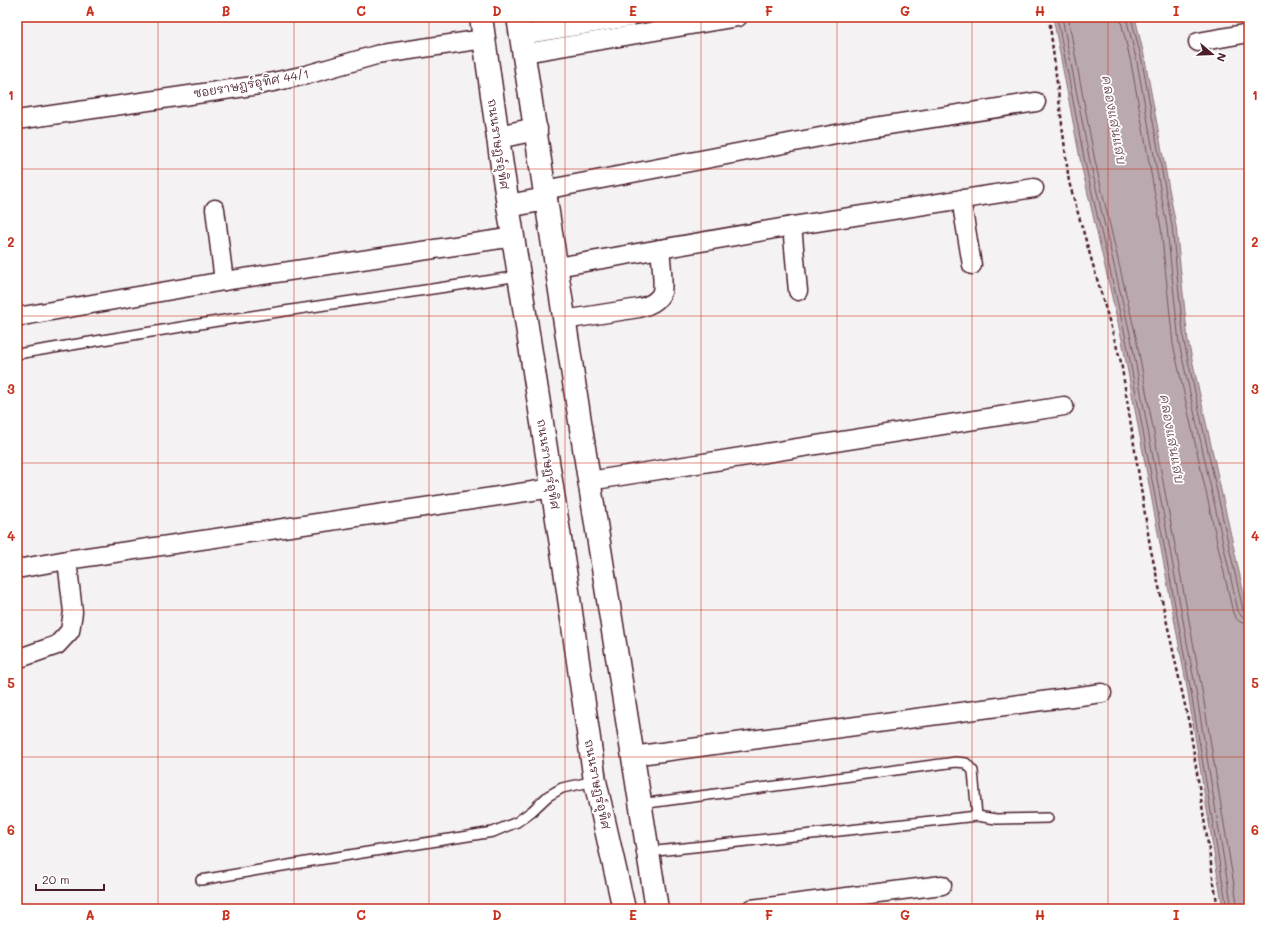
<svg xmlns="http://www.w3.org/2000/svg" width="1266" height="926" font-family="Mali,'Playpen Sans Thai',sans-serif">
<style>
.water{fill:#baa9ae;stroke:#8d727a}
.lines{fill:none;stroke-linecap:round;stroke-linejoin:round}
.shore{stroke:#77565f;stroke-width:1}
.lane-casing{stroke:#4a1f2b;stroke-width:12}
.street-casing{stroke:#4a1f2b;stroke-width:21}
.primary-casing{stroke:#4a1f2b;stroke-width:25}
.path{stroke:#4a1f2b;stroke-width:2.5;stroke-dasharray:4 3;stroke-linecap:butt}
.lane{stroke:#fff;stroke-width:9}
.street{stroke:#fff;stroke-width:18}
.primary{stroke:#fff;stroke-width:22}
.grid{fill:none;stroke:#c8321e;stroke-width:1;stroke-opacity:0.55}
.labels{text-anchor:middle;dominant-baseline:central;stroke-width:3.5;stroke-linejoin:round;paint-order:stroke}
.street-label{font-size:12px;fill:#4a1f2b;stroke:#fff}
.water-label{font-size:13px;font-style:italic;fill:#714f59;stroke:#fff}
.neatline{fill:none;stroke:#c8321e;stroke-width:1.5}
.grid-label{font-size:13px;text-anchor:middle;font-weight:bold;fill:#c8321e}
</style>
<rect width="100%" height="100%" fill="#f4f2f2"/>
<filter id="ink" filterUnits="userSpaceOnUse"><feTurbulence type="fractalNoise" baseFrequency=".025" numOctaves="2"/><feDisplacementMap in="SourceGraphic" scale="8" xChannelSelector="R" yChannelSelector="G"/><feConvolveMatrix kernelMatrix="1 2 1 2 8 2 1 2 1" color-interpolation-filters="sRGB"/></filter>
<g filter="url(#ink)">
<polygon class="water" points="1053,17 1135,17 1145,60 1176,226 1188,341 1249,617 1249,909 1223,909 1188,693 1122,340 1081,164"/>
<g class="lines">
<g class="shore">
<polyline points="1057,17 1085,163 1126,339 1191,692 1227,909"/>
<polyline points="1062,17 1090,162 1131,338 1196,691 1232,909"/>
<polyline points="1068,17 1095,161 1136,337 1202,690 1238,909"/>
<path d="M1120 17 1131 63 1161 228 1173 344 1233 613C1236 620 1241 624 1249 624"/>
<polyline points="1126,17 1137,62 1167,227 1179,343 1238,611 1242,617 1249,618"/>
<polyline points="1131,17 1142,61 1172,226 1184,342 1243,610 1245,613 1249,613"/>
</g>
<defs>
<g id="lane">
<polyline points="17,354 218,321 519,276"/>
<polyline points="640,804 956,762 966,763 973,771 977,816"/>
<polyline points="648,852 977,816 996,819 1048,818"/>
<polyline points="201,880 312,861 493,832 517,822 532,811 548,796 562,788 595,781"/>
</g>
<g id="street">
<polyline points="521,35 630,17"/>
<polyline points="1198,42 1249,33"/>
<polyline points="525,53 738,17"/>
<polyline points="17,120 259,85 306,75 376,55 484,39"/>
<polyline points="544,190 862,129 1036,102"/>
<polyline points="961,199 972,265"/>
<polyline points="215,209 224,281"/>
<polyline points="792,226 798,291"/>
<polyline points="557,267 792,226 1034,188"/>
<polyline points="17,317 224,281 514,237"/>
<path d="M564 320 639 308C648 306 659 301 662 292 664 283 661 260 660 249"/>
<polyline points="589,481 1064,406"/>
<polyline points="17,569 67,560 553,488"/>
<polyline points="17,659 57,645 70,631 73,612 67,560"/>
<polyline points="632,756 1102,693"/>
<polyline points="751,909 942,885"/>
</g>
<g id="primary">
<polyline points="481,17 502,166 566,577 595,781 624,909"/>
<polyline points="518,17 587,467 657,909"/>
<polyline points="498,137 536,129"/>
<polyline points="508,206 546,199"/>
</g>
</defs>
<use href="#lane" class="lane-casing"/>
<use href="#street" class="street-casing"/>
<use href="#primary" class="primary-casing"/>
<polyline class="path" points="1049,17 1069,182 1121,362 1150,546 1190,728 1218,909"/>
<use href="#lane" class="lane"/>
<use href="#street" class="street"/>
<use href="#primary" class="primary"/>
</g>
</g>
<path class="grid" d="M158 17V909M294 17V909M429 17V909M565 17V909M701 17V909M837 17V909M972 17V909M1108 17V909M17 169H1249M17 316H1249M17 463H1249M17 610H1249M17 757H1249"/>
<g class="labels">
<g class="street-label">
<text transform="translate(251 83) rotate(-10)">ซอยราษฎร์อุทิศ 44/1</text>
<text transform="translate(499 144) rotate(82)">ถนนราษฎร์อุทิศ</text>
<text transform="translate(549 464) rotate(81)">ถนนราษฎร์อุทิศ</text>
<text transform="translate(598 784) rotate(79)">ถนนราษฎร์อุทิศ</text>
</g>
<g class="water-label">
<text transform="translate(1115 120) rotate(80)">คลองแสนแสบ</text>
<text transform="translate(1173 439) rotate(80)">คลองแสนแสบ</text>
</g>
</g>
<rect width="1266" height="926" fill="none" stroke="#fff" stroke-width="44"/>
<g transform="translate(1212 54) rotate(109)" stroke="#ffffff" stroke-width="3" paint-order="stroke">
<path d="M0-3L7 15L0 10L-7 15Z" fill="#4a1f2b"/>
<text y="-6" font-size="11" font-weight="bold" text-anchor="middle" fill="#4a1f2b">N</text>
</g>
<path d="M36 884v6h68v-6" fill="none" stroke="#4a1f2b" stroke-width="2"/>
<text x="42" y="884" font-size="12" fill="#4a1f2b" stroke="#ffffff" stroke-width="3" paint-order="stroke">20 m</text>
<rect x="22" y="22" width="1222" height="882" class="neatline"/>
<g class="grid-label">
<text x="90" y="16">A</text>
<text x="226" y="16">B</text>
<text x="361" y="16">C</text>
<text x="497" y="16">D</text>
<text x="633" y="16">E</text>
<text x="769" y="16">F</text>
<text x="905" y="16">G</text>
<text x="1040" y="16">H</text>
<text x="1176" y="16">I</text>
<text x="11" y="100">1</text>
<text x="1255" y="100">1</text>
<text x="11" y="247">2</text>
<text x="1255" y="247">2</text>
<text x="11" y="394">3</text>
<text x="1255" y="394">3</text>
<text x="11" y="541">4</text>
<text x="1255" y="541">4</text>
<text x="11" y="688">5</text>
<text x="1255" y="688">5</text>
<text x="11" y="835">6</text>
<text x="1255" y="835">6</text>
<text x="90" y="920">A</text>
<text x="226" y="920">B</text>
<text x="361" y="920">C</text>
<text x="497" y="920">D</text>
<text x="633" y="920">E</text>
<text x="769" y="920">F</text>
<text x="905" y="920">G</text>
<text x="1040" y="920">H</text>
<text x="1176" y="920">I</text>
</g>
</svg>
